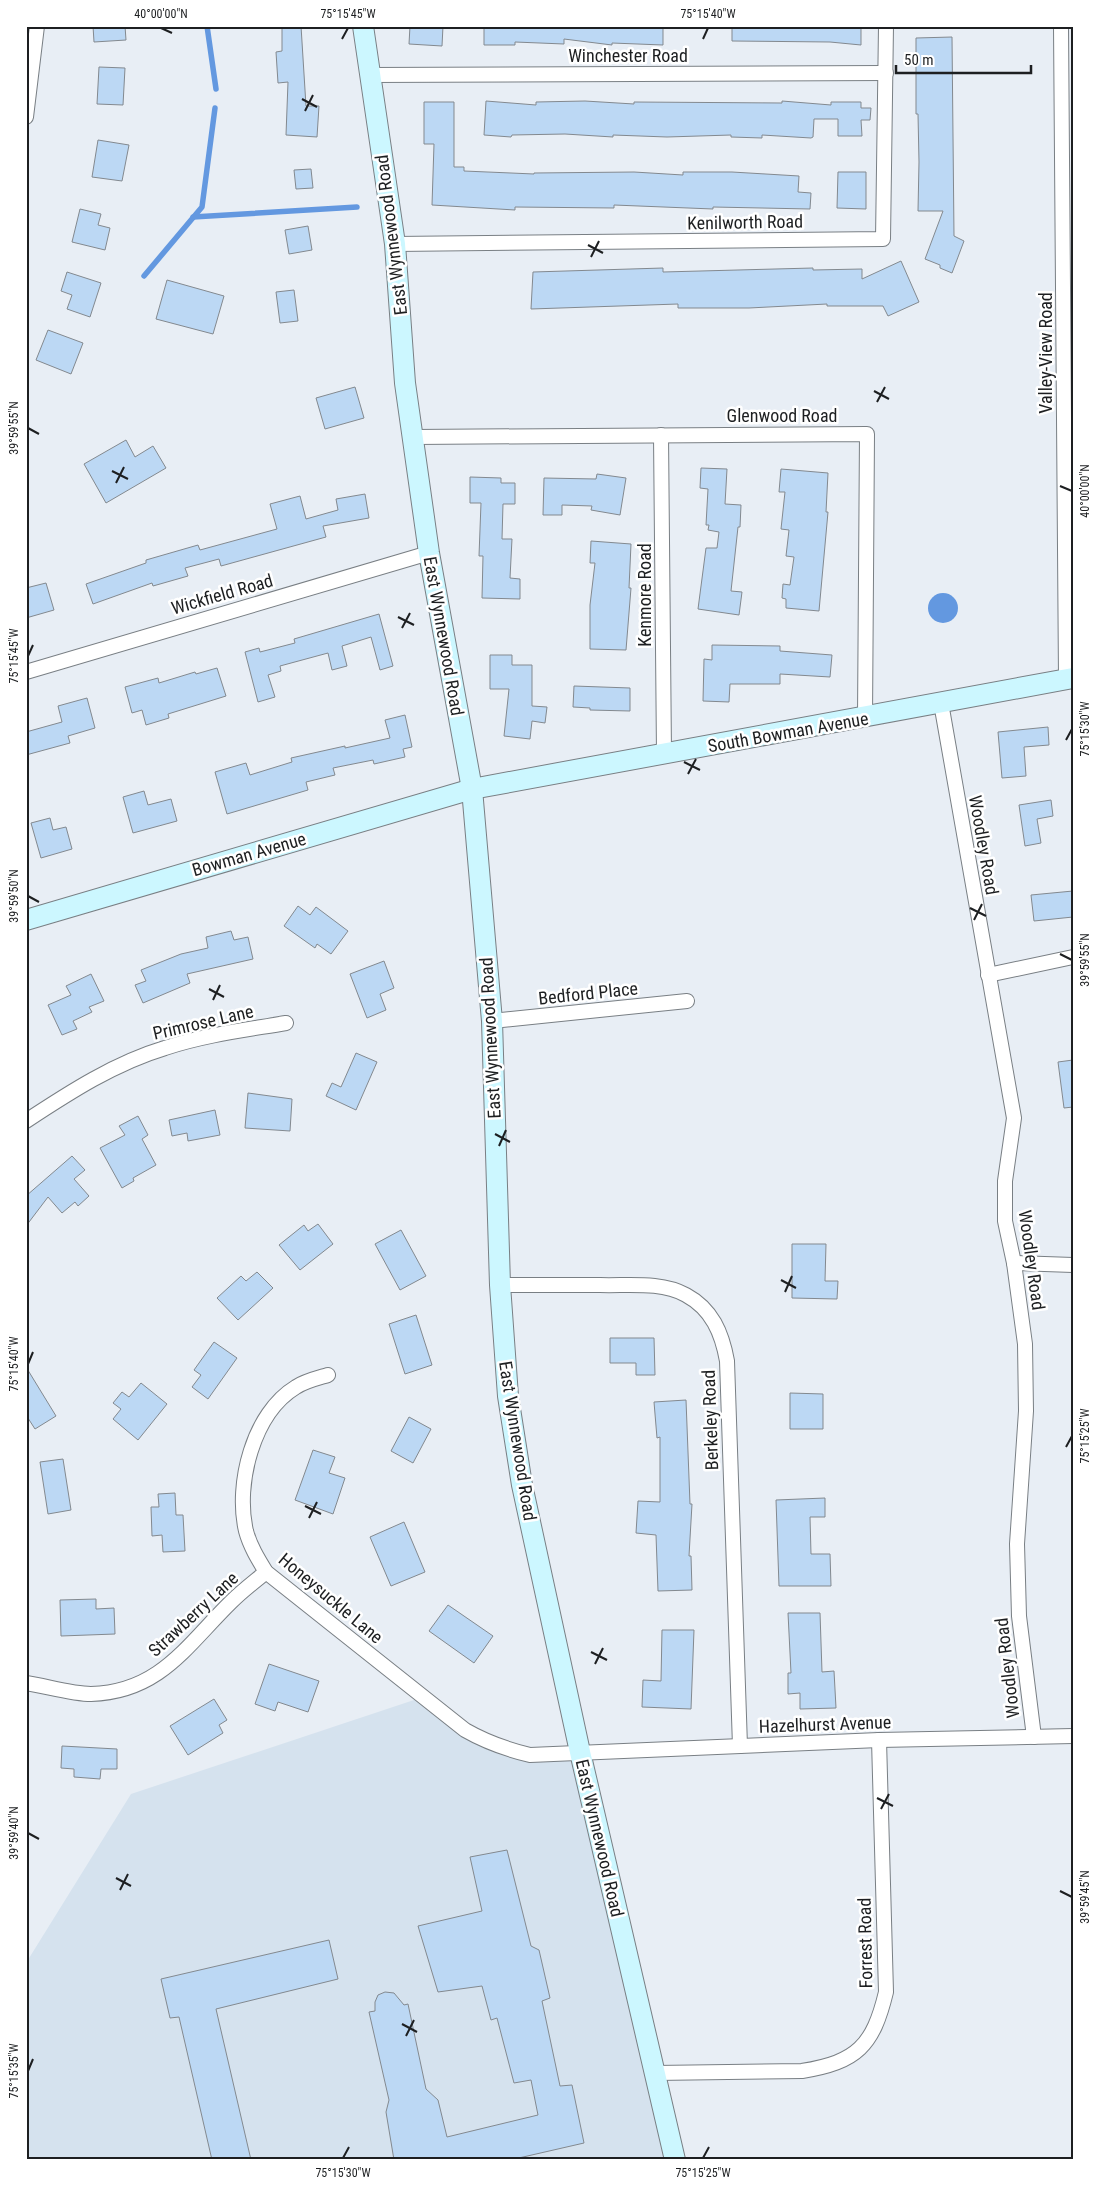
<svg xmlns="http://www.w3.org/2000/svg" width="1099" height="2186" font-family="'Roboto Condensed',sans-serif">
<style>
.built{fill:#d5e2ee}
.water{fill:#6398e0}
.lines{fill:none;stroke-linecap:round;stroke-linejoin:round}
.stream{stroke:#6398e0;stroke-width:5.5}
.building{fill:#bcd8f4;stroke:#83898f}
.street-casing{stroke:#797f84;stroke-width:16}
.secondary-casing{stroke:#797f84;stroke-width:22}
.street{stroke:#fff;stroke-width:14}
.secondary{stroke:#ccf7ff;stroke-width:20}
.ticks{fill:none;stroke:#1d1f21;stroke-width:2}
.labels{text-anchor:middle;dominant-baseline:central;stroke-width:5;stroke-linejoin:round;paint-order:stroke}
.street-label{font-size:18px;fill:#1d1f21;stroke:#fff}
.neatline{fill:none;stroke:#1d1f21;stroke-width:2}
.ticks-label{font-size:12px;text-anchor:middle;fill:#1d1f21}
</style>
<rect width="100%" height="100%" fill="#e8eef5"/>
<polygon class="built" points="423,1697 504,1749 580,1752 675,2160 26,2160 26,1963 131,1794"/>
<circle class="water" cx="943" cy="608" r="15"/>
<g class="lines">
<g class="stream">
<polyline points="207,26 216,89"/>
<polyline points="193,217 357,207"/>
<polyline points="144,276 202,207 215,108"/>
</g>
</g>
<g class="building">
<polygon points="93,26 125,26 126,40 94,42"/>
<polygon points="282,26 301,26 306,106 319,106 317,137 286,135 288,82 278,83 276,52 282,51"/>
<polygon points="410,26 443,26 442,46 409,44"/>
<polygon points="484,26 663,26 663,45 612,43 612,45 564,39 564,44 515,42 515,45 484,45"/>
<polygon points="732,26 861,26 861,45 830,42 732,41"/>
<polygon points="952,37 954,236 964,241 952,273 940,268 940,265 925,259 943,211 918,211 919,162 918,114 916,114 916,38"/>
<polygon points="99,67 125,68 123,105 97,104"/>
<polygon points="486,101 536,105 536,102 585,101 634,104 634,102 782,103 782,101 831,105 831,102 861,102 861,108 871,108 870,120 861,120 862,136 838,136 838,119 814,119 813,137 811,138 762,135 762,138 731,137 731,135 667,137 613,135 613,137 565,134 512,135 511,137 484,135"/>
<polygon points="424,102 454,102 454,167 464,167 464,171 534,174 534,173 634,172 683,175 683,172 732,172 799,176 798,192 811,193 810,209 713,207 713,209 614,205 614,208 515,207 515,210 432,205 434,144 424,144"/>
<polygon points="98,140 129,145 122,181 92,177"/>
<polygon points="311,169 313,188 296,189 294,170"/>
<polygon points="838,172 866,172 866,209 837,208"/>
<polygon points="80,209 101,214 98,225 110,228 105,250 72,242"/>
<polygon points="308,226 312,250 289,254 285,230"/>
<polygon points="901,261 919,302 888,316 883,306 827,306 827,304 749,308 678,308 678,304 531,309 533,272 663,268 663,272 813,268 813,270 862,269 862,279"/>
<polygon points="67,272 101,283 90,317 67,309 72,295 61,291"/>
<polygon points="167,280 224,296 213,334 156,319"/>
<polygon points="294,290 298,321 280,323 276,292"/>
<polygon points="48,330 83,343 71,374 36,360"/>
<polygon points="355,387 364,418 325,429 316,398"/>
<polygon points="126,440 135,457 153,446 166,468 106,503 84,464"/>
<polygon points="701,468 727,469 725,504 741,505 740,527 738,527 731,591 742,592 739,615 698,609 706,548 717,548 719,532 708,530 709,525 706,525 708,489 700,488"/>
<polygon points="781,469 828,473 826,512 828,512 819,611 786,608 786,599 782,598 783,584 790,585 794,557 786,556 789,530 781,529 785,492 779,492"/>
<polygon points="597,474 626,478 620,515 591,510 592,506 562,505 562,515 543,515 544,478 596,479"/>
<polygon points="470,477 501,478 501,483 515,483 515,504 503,504 502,539 512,539 510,578 520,579 520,599 482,598 483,556 479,556 481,503 470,503"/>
<polygon points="365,494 369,518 323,526 326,537 221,566 219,559 185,568 188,576 153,586 152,583 93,604 86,584 146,563 146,560 198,545 200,550 277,529 270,504 300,496 306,519 338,510 336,499"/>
<polygon points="591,541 631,544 629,588 631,588 626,650 590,649 590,605 595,563 590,563"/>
<polygon points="46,583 54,610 26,618 26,588"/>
<polygon points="379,614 393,666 380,670 371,637 342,646 347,666 332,670 328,653 280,666 281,671 268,675 275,697 258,702 245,652 259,648 260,652 295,643 294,639"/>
<polygon points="712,645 780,646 780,651 832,655 830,677 780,674 780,684 730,684 729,702 703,701 704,659 712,660"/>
<polygon points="490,655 512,655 512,665 532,665 532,706 547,707 545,723 532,721 530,739 504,736 509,689 490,689"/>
<polygon points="217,668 226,696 168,714 169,718 146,725 142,710 132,713 125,687 158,678 159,683 195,672 196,674"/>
<polygon points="574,686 630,688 630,711 590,710 590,708 573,707"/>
<polygon points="87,698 95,728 68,736 70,743 26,755 26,732 62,722 58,706"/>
<polygon points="405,715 412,747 403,749 405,757 374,764 373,760 333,768 335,775 306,782 308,790 227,814 215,772 246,763 250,775 292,762 291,758 345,746 345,748 390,738 385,720"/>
<polygon points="1048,727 1049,745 1024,747 1026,776 1002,778 998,732"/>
<polygon points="144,791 148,805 171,799 177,821 133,833 123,797"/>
<polygon points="1051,800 1053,816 1037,819 1041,843 1025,846 1019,805"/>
<polygon points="50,818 53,830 66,827 72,849 41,858 31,823"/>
<polygon points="1073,891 1073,917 1034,921 1031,895"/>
<polygon points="298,906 310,915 316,907 348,931 331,954 317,944 315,948 284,926"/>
<polygon points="231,931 234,940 248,937 253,959 187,974 190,983 143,1003 135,985 146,981 141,970 181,954 208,948 206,937"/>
<polygon points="384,961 394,988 380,994 386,1010 367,1018 350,974"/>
<polygon points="91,974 104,1001 89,1007 92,1012 73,1021 77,1029 62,1035 48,1005 71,995 66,986"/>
<polygon points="356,1053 377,1062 356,1110 326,1096 332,1083 341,1087"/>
<polygon points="1073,1060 1073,1107 1064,1108 1058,1062"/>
<polygon points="248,1093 292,1099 290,1131 245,1128"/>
<polygon points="215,1110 220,1135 188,1141 187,1133 172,1136 169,1120"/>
<polygon points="138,1116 148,1135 142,1139 156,1165 133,1178 134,1181 122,1188 100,1148 125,1135 119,1126"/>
<polygon points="72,1156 85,1170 74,1179 89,1196 78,1206 75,1202 62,1213 48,1197 26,1226 26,1196"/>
<polygon points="318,1224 333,1244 300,1270 279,1245 304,1225 308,1231"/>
<polygon points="401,1230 426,1276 400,1290 375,1244"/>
<polygon points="792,1244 826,1244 825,1281 838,1281 837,1299 792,1298"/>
<polygon points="257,1272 273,1288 238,1320 217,1298 241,1276 246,1281"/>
<polygon points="416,1315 432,1365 405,1374 389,1324"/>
<polygon points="610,1338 654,1338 655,1375 636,1375 636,1363 610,1363"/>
<polygon points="214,1342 237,1358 208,1399 192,1387 201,1375 194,1370"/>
<polygon points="26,1367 56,1416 35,1429 26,1415"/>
<polygon points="141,1383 167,1404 138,1440 113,1419 121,1409 113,1403 122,1392 129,1397"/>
<polygon points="790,1393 823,1394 823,1429 790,1429"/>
<polygon points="686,1400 690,1504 692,1504 689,1556 691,1556 692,1590 658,1591 656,1535 636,1533 638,1501 660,1502 660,1437 657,1438 654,1402"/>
<polygon points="409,1417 431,1429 413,1463 391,1451"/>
<polygon points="313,1450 335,1457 329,1473 345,1478 333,1514 295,1500"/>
<polygon points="63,1459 71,1510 48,1514 40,1462"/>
<polygon points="175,1493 176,1515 183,1515 185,1551 163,1552 162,1535 152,1536 151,1507 159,1507 158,1494"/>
<polygon points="825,1498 825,1517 810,1517 811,1554 830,1554 831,1586 779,1586 776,1500"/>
<polygon points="404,1522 425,1572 391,1586 370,1537"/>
<polygon points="96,1599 96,1609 114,1608 115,1634 61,1636 60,1600"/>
<polygon points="448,1605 493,1636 474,1663 429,1631"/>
<polygon points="788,1613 820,1613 822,1672 834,1671 836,1708 800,1709 800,1693 788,1694 788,1673 791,1673"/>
<polygon points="662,1630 694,1630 691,1709 642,1707 643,1680 661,1681"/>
<polygon points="269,1664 319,1681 308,1712 278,1702 275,1711 255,1704"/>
<polygon points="214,1699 227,1720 219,1725 223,1733 188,1755 170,1726"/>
<polygon points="62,1746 117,1749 117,1769 101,1769 100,1779 74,1777 74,1769 61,1768"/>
<polygon points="507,1850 531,1946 539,1950 550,1998 542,2001 560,2086 572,2085 584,2143 510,2160 394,2160 386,2112 389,2100 369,2012 375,2011 375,2002 378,1995 385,1992 394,1993 404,2005 408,2004 426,2089 438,2100 447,2137 538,2115 531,2080 514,2083 497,2018 491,2020 482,1986 438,1992 418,1926 482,1911 470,1857"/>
<polygon points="329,1940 338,1979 216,2009 251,2160 212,2160 179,2017 170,2018 161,1979"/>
</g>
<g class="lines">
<defs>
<g id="street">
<polyline points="1061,26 1066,679"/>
<polyline points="370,75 886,73"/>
<polyline points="26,117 37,26"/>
<polyline points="395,244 883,239 886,26"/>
<polyline points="661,435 664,754"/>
<polyline points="414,437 867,434 865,718"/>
<polyline points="26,672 429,553"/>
<polyline points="941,703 1014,1118 1005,1181 1005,1221 1014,1263 1025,1344 1026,1411 1017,1544 1019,1616 1034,1737"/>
<polyline points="988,975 1073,957"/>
<polyline points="492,1021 687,1001"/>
<path d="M26 1121C70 1092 115 1063 165 1048 204 1035 245 1030 286 1023"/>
<polyline points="1014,1263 1073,1265"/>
<path d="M500 1285C533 1285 567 1285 600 1285 627 1286 661 1281 686 1295 712 1309 722 1333 727 1361L740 1746"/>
<path d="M328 1375C318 1378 305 1381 296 1387 253 1413 235 1484 246 1531 250 1546 258 1559 266 1572L465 1730C486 1742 505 1749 530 1755L879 1740 1073 1736"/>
<path d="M26 1683C46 1686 72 1694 91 1694 160 1692 187 1645 231 1602 242 1591 254 1582 266 1572"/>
<path d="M655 2073 802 2071C857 2062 873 2046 886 1992L879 1740"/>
</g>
<g id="secondary">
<polyline points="363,26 395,244 405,383 429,553 472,789 492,1021 500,1285 508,1396 522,1485 580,1752 675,2160"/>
<polyline points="26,920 472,789 1073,678"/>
</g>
</defs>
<use href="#street" class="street-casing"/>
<use href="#secondary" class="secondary-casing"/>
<use href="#street" class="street"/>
<use href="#secondary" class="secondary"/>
</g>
<path class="ticks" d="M161 28 172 33M342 39 348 28M703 39 708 28M302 99 317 107M305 111 313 95M588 245 603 253M591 257 599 241M874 391 889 399M877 402 885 387M28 428 39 434M112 471 128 479M116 483 124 467M1060 486 1072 491M398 617 414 625M402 628 410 613M28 656 33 645M1066 740 1072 729M684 762 700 770M688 774 696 759M28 896 39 902M970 908 986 916M974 920 982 904M1060 954 1072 960M209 989 224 997M213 1000 220 985M495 1134 510 1142M499 1146 506 1130M781 1280 796 1288M785 1292 792 1276M28 1364 33 1352M1066 1447 1072 1436M305 1506 321 1514M309 1518 317 1502M591 1652 607 1660M595 1664 603 1648M877 1798 893 1806M881 1809 889 1794M28 1833 39 1839M116 1878 131 1886M120 1890 128 1874M1060 1891 1072 1897M402 2024 417 2032M406 2036 414 2020M28 2071 33 2059M343 2158 349 2147M703 2158 709 2147"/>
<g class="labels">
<g class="street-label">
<text x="628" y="55">Winchester Road</text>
<text transform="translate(745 222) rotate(-1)">Kenilworth Road</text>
<text transform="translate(391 235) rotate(-97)">East Wynnewood Road</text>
<text transform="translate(1045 353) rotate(-90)">Valley-View Road</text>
<text x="782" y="415">Glenwood Road</text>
<text transform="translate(222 594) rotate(-16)">Wickfield Road</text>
<text transform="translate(644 595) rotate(-90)">Kenmore Road</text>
<text transform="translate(444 636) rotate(80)">East Wynnewood Road</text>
<text transform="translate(788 732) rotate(-10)">South Bowman Avenue</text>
<text transform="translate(984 845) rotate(80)">Woodley Road</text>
<text transform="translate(249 854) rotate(-16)">Bowman Avenue</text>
<text transform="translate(588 993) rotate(-6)">Bedford Place</text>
<text transform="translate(203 1022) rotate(-13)">Primrose Lane</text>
<text transform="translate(490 1038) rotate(-93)">East Wynnewood Road</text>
<text transform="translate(1032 1260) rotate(82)">Woodley Road</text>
<text transform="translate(710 1420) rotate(-92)">Berkeley Road</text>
<text transform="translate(518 1441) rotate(81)">East Wynnewood Road</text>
<text transform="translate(331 1598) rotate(40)">Honeysuckle Lane</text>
<text transform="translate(193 1614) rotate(-43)">Strawberry Lane</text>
<text transform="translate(1007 1668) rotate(-97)">Woodley Road</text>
<text transform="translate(825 1724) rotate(-2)">Hazelhurst Avenue</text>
<text transform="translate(600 1838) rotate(77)">East Wynnewood Road</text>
<text transform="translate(865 1943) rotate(-91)">Forrest Road</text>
</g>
</g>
<rect width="1099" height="2186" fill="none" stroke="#ffffff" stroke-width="55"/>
<path d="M896 65v8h135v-8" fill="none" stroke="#1d1f21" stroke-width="2.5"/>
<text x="904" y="65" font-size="15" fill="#1d1f21" stroke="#ffffff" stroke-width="4" paint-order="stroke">50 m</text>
<rect x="28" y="28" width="1044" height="2130" class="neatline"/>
<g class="ticks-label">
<text x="161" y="18">40°00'00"N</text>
<text x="348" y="18">75°15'45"W</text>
<text x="708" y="18">75°15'40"W</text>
<text transform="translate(14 428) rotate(-90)" y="4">39°59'55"N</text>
<text transform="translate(1085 491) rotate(-90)" y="4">40°00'00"N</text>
<text transform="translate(14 656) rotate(-90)" y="4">75°15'45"W</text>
<text transform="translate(1085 729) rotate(-90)" y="4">75°15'30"W</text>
<text transform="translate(14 896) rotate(-90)" y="4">39°59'50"N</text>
<text transform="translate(1085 960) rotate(-90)" y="4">39°59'55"N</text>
<text transform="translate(14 1364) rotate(-90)" y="4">75°15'40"W</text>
<text transform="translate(1085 1436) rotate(-90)" y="4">75°15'25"W</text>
<text transform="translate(14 1833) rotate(-90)" y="4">39°59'40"N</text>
<text transform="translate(1085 1897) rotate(-90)" y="4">39°59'45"N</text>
<text transform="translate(14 2071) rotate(-90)" y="4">75°15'35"W</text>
<text x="343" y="2177">75°15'30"W</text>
<text x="703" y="2177">75°15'25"W</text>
</g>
</svg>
